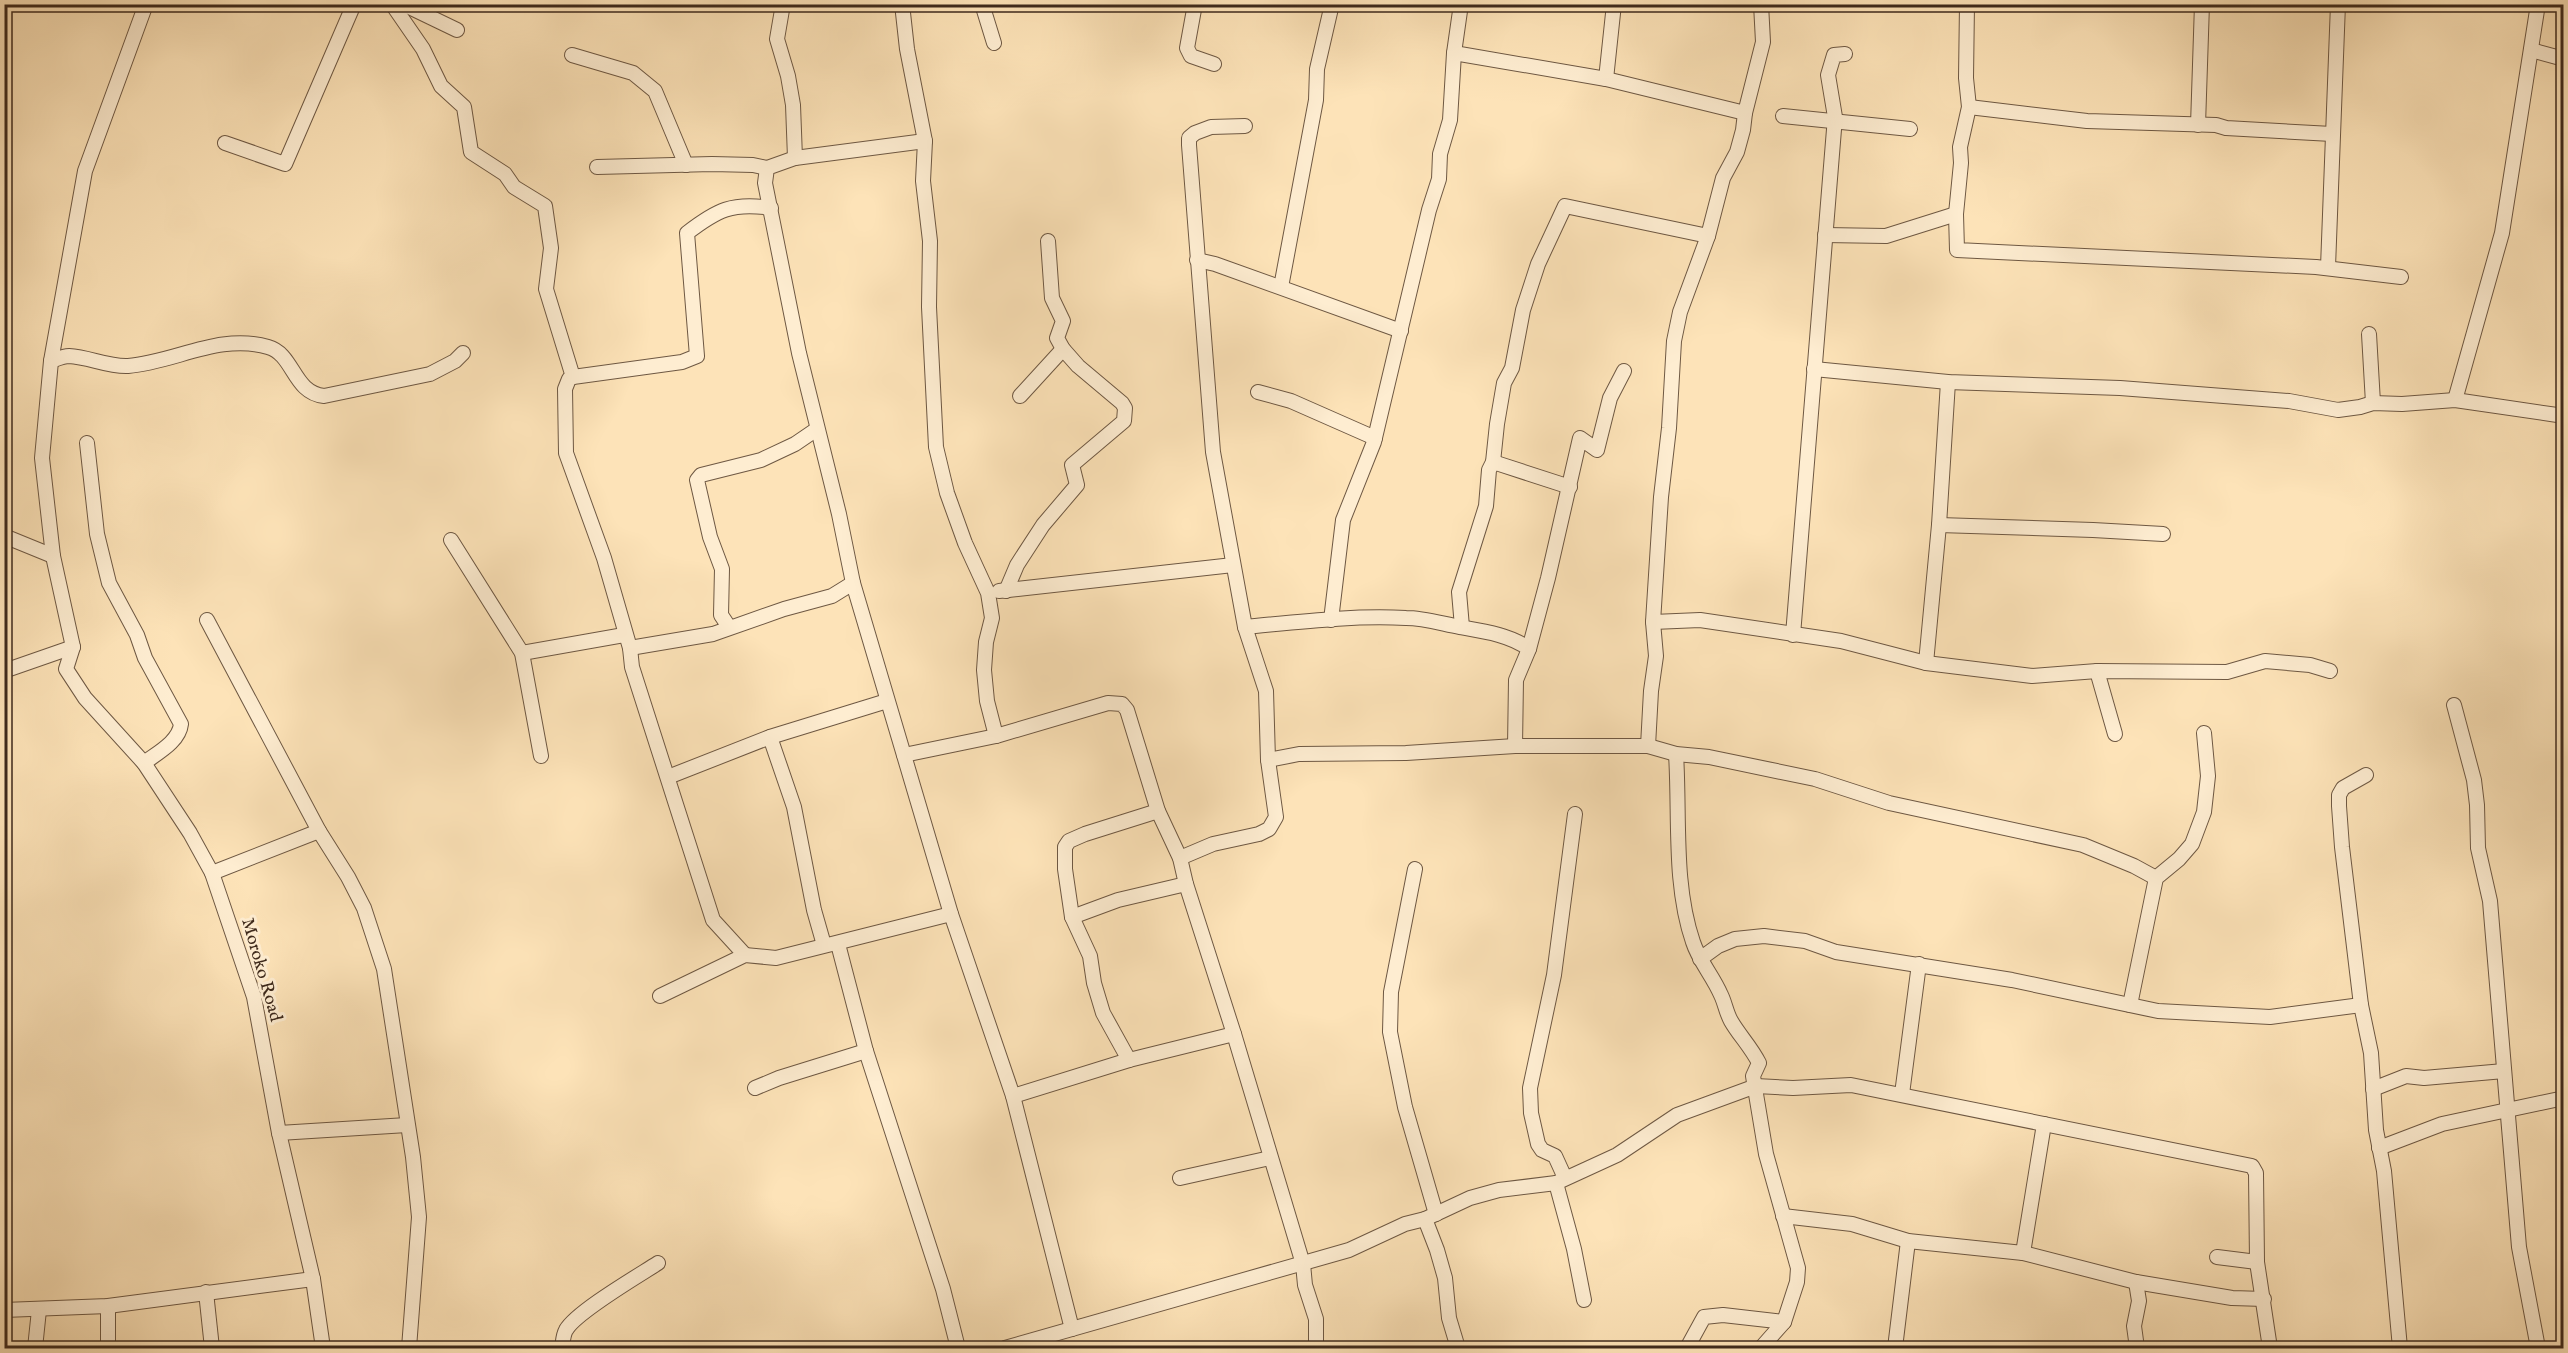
<svg xmlns="http://www.w3.org/2000/svg" width="2568" height="1353" font-family="'IM FELL English',serif">
<style>
.lines{fill:none;stroke-linecap:round;stroke-linejoin:round}
.minor-casing{stroke:#6e5843;stroke-width:16}
.minor{stroke:#feedd1;stroke-width:14}
.labels{text-anchor:middle;dominant-baseline:central;stroke-width:6;stroke-linejoin:round;paint-order:stroke}
.street-label{font-size:18px;fill:#3e2a1c;stroke:#feedd1}
</style>
<rect width="100%" height="100%" fill="#fde3b8"/>
<filter id="stains"><feTurbulence type="fractalNoise" baseFrequency=".00333" numOctaves="4"/><feColorMatrix values="0 0 0 0 .2 0 0 0 0 .09 0 0 0 0 .02 0 0 0 .5 -.17"/></filter>
<radialGradient id="worn" r=".72"><stop offset=".6" stop-color="#630" stop-opacity="0"/><stop offset="1" stop-color="#630" stop-opacity=".3"/></radialGradient>
<g class="lines">
<defs>
<g id="minor">
<polyline points="146,4 85,171 51,361 42,458 53,556 73,647 66,669 85,698 144,763 190,833 212,873 254,997 279,1133 313,1279 323,1348"/>
<polyline points="392,4 423,49 441,86 464,107 471,152 505,174 514,187 545,206 551,248 546,289 573,377"/>
<polyline points="403,4 457,30"/>
<polyline points="783,4 777,39 788,76 793,105 795,158"/>
<polyline points="902,4 907,49 925,141 923,181 930,241 929,307 936,447 947,493 965,543 988,593 992,618 986,642 984,670 987,701 996,736"/>
<polyline points="982,4 994,43"/>
<polyline points="1195,4 1187,48 1191,56 1214,64"/>
<polyline points="1967,4 1966,78 1969,107 1960,147 1961,163 1956,214 1957,250 2316,267 2401,277"/>
<polyline points="2531,50 2564,59"/>
<polyline points="1454,53 1606,79 1745,113"/>
<polyline points="572,55 633,73 655,91 686,165"/>
<polyline points="1606,79 1614,4"/>
<polyline points="1969,107 2087,121 2216,125 2226,128 2332,134"/>
<polyline points="1783,116 1910,129"/>
<polyline points="2198,125 2202,4"/>
<polyline points="925,141 795,158 767,168 765,183 799,353 839,514 853,583 951,914 1013,1096 1072,1329"/>
<polyline points="225,143 285,164 354,4"/>
<polyline points="597,167 712,164 753,165 767,168"/>
<polyline points="1825,235 1886,236 1956,214"/>
<polyline points="1197,260 1215,264 1401,331"/>
<polyline points="2328,267 2338,4"/>
<polyline points="1281,287 1316,100 1317,69 1332,4"/>
<polyline points="2369,334 2373,403"/>
<path d="M51 361C57 359 63 356 69 356 89 357 108 367 128 366 176 362 219 333 268 347 294 354 293 393 324 396L430 374 455 361 463 353"/>
<polyline points="1814,369 1948,382 2120,388 2289,401 2338,410 2360,407 2373,403 2402,404 2455,400 2564,416"/>
<polyline points="1258,392 1291,401 1375,438"/>
<polyline points="1020,396 1063,349"/>
<polyline points="2455,400 2502,233 2538,4"/>
<path d="M87 443 97 534 109 583 137 635 145 658 181 724C179 742 157 753 144 763"/>
<polyline points="1493,462 1570,487"/>
<polyline points="1939,525 2093,530 2163,534"/>
<polyline points="4,536 53,556"/>
<polyline points="451,540 522,653 541,756"/>
<polyline points="999,591 1233,565"/>
<polyline points="1006,591 1017,565 1043,525 1077,485 1072,465 1124,421 1125,408 1122,403 1078,366 1063,349 1057,338 1063,321 1052,298 1048,241"/>
<polyline points="207,620 319,831 348,877 364,908 384,969 413,1157 419,1217 409,1348"/>
<polyline points="1331,620 1343,520 1374,442 1429,210 1439,179 1440,154 1450,120 1454,53 1461,4"/>
<polyline points="1653,622 1700,620 1841,641 1926,663 2032,676 2097,671 2227,672 2265,661 2310,665 2330,671"/>
<polyline points="729,627 721,615 722,569 710,537 697,480 701,475 761,460 795,444 817,429"/>
<path d="M1245 627C1298 622 1353 615 1406 618 1424 618 1443 624 1460 627 1483 631 1511 635 1529 649L1516 680 1515 746"/>
<polyline points="1462,627 1459,592 1486,506 1489,470 1493,462 1497,424 1504,383 1512,368 1523,310 1538,264 1565,206 1708,236"/>
<polyline points="1793,635 1835,117 1828,75 1834,55 1845,54"/>
<polyline points="630,648 713,634 784,609 832,596 853,583"/>
<polyline points="1529,649 1548,578 1580,438 1597,450 1610,398 1624,371"/>
<polyline points="522,653 624,635"/>
<polyline points="1926,663 1939,525 1948,382"/>
<polyline points="4,671 73,647"/>
<polyline points="2097,671 2115,734"/>
<polyline points="2454,705 2474,780 2477,805 2478,848 2490,901 2519,1247 2538,1348"/>
<polyline points="770,737 794,807 814,910 824,945"/>
<polyline points="1648,746 1651,691 1656,656 1653,622 1661,497 1669,428 1674,341 1680,312 1708,236 1723,178 1737,152 1743,130 1745,113 1763,42 1761,4"/>
<path d="M1676 754C1680 816 1673 884 1693 942 1699 961 1713 976 1721 995 1725 1003 1726 1012 1731 1021 1739 1035 1751 1047 1759 1063L1753 1076 1766 1154 1798 1268 1797 1282 1784 1322 1761 1348"/>
<polyline points="904,755 996,736 1108,703 1122,704 1127,710 1158,811 1180,858 1186,884 1234,1034 1303,1264 1305,1285 1316,1319 1316,1348"/>
<polyline points="1268,760 1299,754 1406,753 1515,746 1648,746 1676,754 1709,757 1815,779 1889,803 2083,845 2134,866 2156,878"/>
<polyline points="2366,775 2343,788 2339,795 2339,806 2342,847 2361,1005 2371,1053 2376,1130 2384,1171 2400,1348"/>
<polyline points="668,777 770,737 887,701"/>
<polyline points="1180,858 1213,844 1259,834 1269,829 1276,817 1268,760 1266,691 1245,627 1213,452 1189,145 1189,138 1195,133 1211,127 1245,126"/>
<polyline points="1415,869 1391,992 1390,1032 1405,1107 1436,1214"/>
<polyline points="212,873 319,831"/>
<polyline points="1072,917 1118,900 1186,884"/>
<polyline points="838,944 866,1051 943,1289 958,1348"/>
<path d="M745 955 713 920 632 667 630 648 604 558 566 453 565 389 569 379 573 377 682 362 697 356 687 233C717 210 732 202 771 208"/>
<polyline points="1700,959 1718,946 1735,939 1764,936 1805,941 1836,952 2012,980 2158,1011 2270,1017 2361,1005"/>
<polyline points="660,996 745,955 776,958 951,914"/>
<polyline points="2130,1005 2156,878 2179,859 2192,844 2204,812 2208,776 2204,733"/>
<polyline points="1129,1060 1103,1013 1094,983 1090,956 1072,917 1065,869 1065,847 1069,841 1085,834 1158,811"/>
<polyline points="755,1088 779,1078 866,1051"/>
<polyline points="2373,1089 2406,1076 2424,1078 2504,1071"/>
<polyline points="1902,1094 1919,964"/>
<polyline points="1013,1096 1129,1060 1234,1034"/>
<polyline points="279,1133 407,1125"/>
<polyline points="2379,1148 2442,1124 2564,1098"/>
<polyline points="1180,1178 1270,1158"/>
<polyline points="1565,1178 1555,1156 1542,1150 1538,1144 1531,1113 1530,1088 1554,975 1575,814"/>
<polyline points="1556,1183 1574,1249 1584,1300"/>
<polyline points="1783,1216 1852,1224 1908,1241 2023,1253 2136,1282 2232,1298 2264,1299"/>
<polyline points="1425,1219 1437,1250 1445,1278 1449,1318 1458,1348"/>
<polyline points="2023,1253 2044,1124"/>
<polyline points="2217,1257 2257,1262"/>
<polyline points="2136,1282 2139,1301 2134,1326 2137,1348"/>
<polyline points="206,1292 212,1348"/>
<polyline points="108,1306 108,1348"/>
<polyline points="4,1310 108,1306 313,1279"/>
<polyline points="35,1348 39,1310"/>
<path d="M562 1348C563 1342 563 1335 566 1330 576 1312 638 1276 658 1263"/>
<polyline points="1005,1348 1349,1250 1405,1224 1425,1219 1470,1198 1499,1190 1556,1183 1617,1155 1677,1115 1756,1086 1793,1088 1851,1085 2252,1166 2256,1173 2257,1262 2270,1348"/>
<polyline points="1687,1348 1704,1317 1723,1315 1784,1322"/>
<polyline points="1895,1348 1908,1241"/>
</g>
</defs>
<use href="#minor" class="minor-casing"/>
<use href="#minor" class="minor"/>
</g>
<g class="labels">
<g class="street-label">
<text transform="translate(261 970) rotate(74)">Moroko Road</text>
</g>
</g>
<rect width="2568" height="1353" fill="none" stroke="#fde3b8" stroke-width="24"/>
<rect x="6" y="6" width="2556" height="1341" fill="none" stroke="#3e2a1c" stroke-width="3"/>
<rect x="12" y="12" width="2544" height="1329" fill="none" stroke="#3e2a1c" stroke-width="1.5"/>
<rect width="100%" height="100%" filter="url(#stains)"/>
<rect width="100%" height="100%" fill="url(#worn)"/>
</svg>
